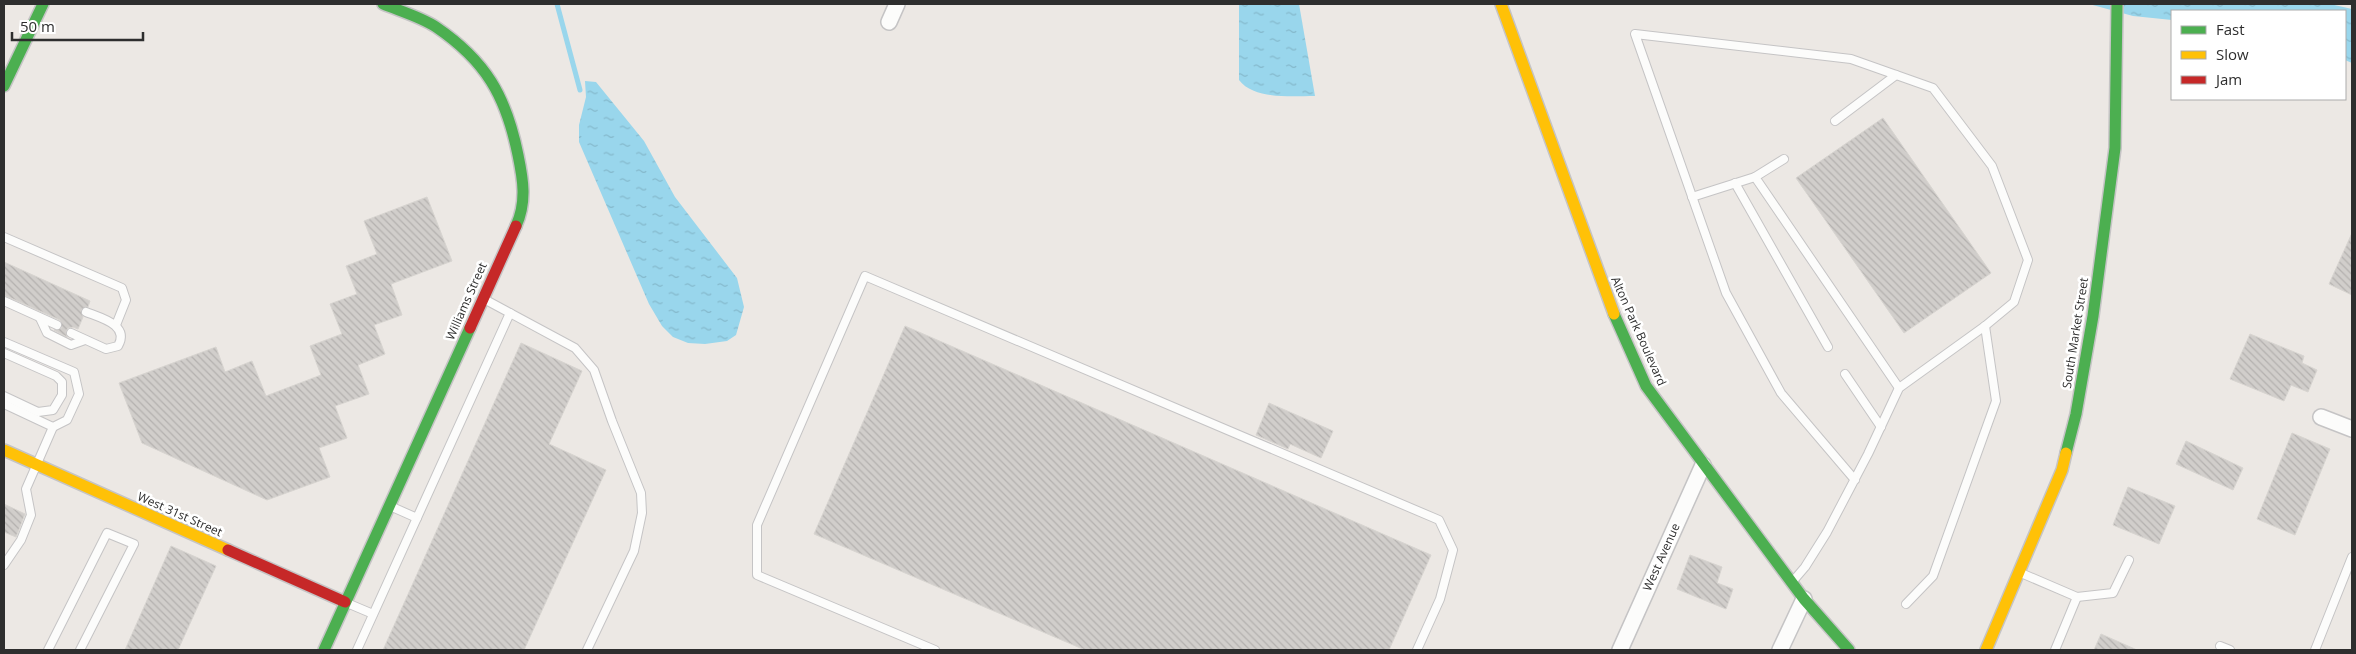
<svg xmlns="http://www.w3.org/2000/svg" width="2356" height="654" font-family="'Open Sans',sans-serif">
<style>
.water{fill:url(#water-ripples)}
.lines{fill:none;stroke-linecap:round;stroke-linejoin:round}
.stream{stroke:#99d6ec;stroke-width:5}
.building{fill:url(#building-back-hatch);stroke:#d7d4d0}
.lane-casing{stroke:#c5c4c5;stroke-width:10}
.street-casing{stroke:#c5c4c5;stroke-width:18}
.fast-casing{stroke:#c5c4c5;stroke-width:14}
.slow-casing{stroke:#c5c4c5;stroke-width:14}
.jam-casing{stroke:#c5c4c5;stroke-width:14}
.lane{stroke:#fcfcfb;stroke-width:8}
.street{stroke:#fcfcfb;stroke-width:15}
.fast{stroke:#4caf50;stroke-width:11}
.slow{stroke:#ffc107;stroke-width:11}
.jam{stroke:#c62828;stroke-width:11}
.labels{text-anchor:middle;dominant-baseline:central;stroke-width:5;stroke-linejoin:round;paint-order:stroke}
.street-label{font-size:12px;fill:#2e2e2e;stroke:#fff}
</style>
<defs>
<pattern id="water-ripples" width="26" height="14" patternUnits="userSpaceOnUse" patternTransform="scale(1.25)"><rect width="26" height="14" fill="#99d6ec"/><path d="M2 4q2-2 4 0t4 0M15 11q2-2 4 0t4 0" fill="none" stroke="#84b8cb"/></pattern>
<pattern id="building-back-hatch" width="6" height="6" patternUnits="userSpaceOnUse" patternTransform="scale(1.25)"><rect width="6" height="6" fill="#d1cecb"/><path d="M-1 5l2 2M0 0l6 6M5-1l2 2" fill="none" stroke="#b4b1af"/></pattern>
</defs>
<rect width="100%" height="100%" fill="#ece8e4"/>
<g class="water">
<path d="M1239 4H1299L1315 96C1292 96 1254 100 1239 80Z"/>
<polygon points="2089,4 2330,4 2352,9 2352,63 2345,60 2345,11 2172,11 2172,20 2133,16"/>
<polygon points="585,81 596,82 644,141 675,197 737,278 744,307 736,335 727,341 705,344 688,343 673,337 662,326 649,304 579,142 579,125 586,97"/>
</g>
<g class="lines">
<polyline class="stream" points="557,4 580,90"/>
</g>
<g class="building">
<polygon points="1883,118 1991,273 1904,333 1796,178"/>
<polygon points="427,197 452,261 391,284 402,315 374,325 385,354 358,365 369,394 335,406 347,438 319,448 330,477 267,500 142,443 119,383 216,347 225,372 252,361 266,396 321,375 310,346 342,334 330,304 357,294 346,266 377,254 364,221"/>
<polygon points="2352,233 2352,295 2329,284"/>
<polygon points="4,262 90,301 88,307 81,310 83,317 78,329 73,327 68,328 66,331 67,337 54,330 62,328 60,320 4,295"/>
<polygon points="905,326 1431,555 1389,650 1085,650 814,534"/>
<polygon points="2250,334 2304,356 2302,363 2317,370 2308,392 2291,385 2284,401 2230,379"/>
<polygon points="521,343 582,371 549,444 606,470 524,650 383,650"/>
<polygon points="1269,403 1333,431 1321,458 1290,444 1288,449 1256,435"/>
<polygon points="2292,433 2330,449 2295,535 2257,519"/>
<polygon points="2186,441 2243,468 2233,490 2176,464"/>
<polygon points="2128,487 2175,506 2159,544 2113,525"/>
<polygon points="4,504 25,514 16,537 4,532"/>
<polygon points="171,546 216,566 178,650 125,650"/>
<polygon points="1690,555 1722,567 1717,583 1733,589 1726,609 1677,589"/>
<polygon points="2101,634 2137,650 2094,650"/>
</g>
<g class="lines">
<defs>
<g id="lane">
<polyline points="1835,121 1896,75"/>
<polyline points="1784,159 1755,177 1899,388"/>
<polyline points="1735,183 1828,347"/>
<polyline points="1692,197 1755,177"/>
<polyline points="4,237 122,288 126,300 116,325"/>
<polyline points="484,299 575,348 594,370 612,421 641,493 642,513 634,551 587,650"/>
<polyline points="4,301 57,325"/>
<polyline points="40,318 47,333 71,345 85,340"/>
<path d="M71 333 106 349 118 346C130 325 101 318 86 312"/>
<polyline points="4,342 74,372 79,394 67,420 53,427 4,404"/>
<polyline points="4,353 56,376 62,382 62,395 53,410 38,412 4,396"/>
<polyline points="1845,374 1881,427"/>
<polyline points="390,506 417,518"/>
<polyline points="4,565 21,540 31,515 26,489 53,427"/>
<polyline points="2021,573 2077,597 2055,650"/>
<polyline points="1793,581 1805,567 1827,532 1868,454 1899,388 1985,326 2014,302 2028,260 1992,166 1933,88 1851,59 1635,34 1726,293 1781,393 1855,480"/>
<polyline points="2077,597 2113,593 2129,560"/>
<polyline points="347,603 373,614"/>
<polyline points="1906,604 1933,576 1996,401 1985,326"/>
<polyline points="2220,646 2230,650"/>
<polyline points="48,650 107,533 134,544 80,650"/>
<polyline points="357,650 510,313"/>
<polyline points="935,650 757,575 757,525 865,276 1439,520 1453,550 1440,599 1417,650"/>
<polyline points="2315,650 2352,557"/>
</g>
<g id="street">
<polyline points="889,22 897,4"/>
<polyline points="2321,417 2352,429"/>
<polyline points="1620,650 1703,465"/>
<polyline points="1780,650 1804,599"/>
</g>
<g id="fast">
<path d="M383 4C400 11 421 17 436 27 486 61 506 96 518 155 523 179 527 202 516 226"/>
<polyline points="4,86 43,4"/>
<polyline points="1614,314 1646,386 1804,599 1849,650"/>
<polyline points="2066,453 2076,414 2093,316 2115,148 2117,4"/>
<polyline points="324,650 470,328"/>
</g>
<g id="slow">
<polyline points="1501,4 1614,314"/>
<polyline points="4,450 228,550"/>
<polyline points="1986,650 2062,470 2066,453"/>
</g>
<g id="jam">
<polyline points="470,328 516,226"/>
<polyline points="228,550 345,602"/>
</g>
</defs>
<use href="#lane" class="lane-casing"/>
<use href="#street" class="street-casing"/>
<use href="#fast" class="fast-casing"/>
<use href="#slow" class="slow-casing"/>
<use href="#jam" class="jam-casing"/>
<use href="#lane" class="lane"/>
<use href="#street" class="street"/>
<use href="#fast" class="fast"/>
<use href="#slow" class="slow"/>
<use href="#jam" class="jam"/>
</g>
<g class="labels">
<g class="street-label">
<text transform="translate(466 301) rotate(-66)">Williams Street</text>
<text transform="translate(1639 331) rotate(66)">Alton Park Boulevard</text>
<text transform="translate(2075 333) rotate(-81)">South Market Street</text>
<text transform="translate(180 514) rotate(24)">West 31st Street</text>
<text transform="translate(1661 557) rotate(-66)">West Avenue</text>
</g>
</g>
<rect width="2356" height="654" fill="none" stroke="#2e2e2e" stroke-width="10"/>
<rect x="2171" y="10" width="175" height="90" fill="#ffffff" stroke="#ababab"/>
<rect x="2181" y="26" width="25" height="8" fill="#4caf50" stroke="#ababab"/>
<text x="2216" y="35" font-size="15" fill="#2e2e2e">Fast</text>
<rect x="2181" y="51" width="25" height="8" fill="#ffc107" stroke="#ababab"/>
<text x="2216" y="60" font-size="15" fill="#2e2e2e">Slow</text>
<rect x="2181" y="76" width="25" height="8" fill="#c62828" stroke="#ababab"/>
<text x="2216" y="85" font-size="15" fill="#2e2e2e">Jam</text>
<path d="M12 32v8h131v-8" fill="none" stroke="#2e2e2e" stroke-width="2.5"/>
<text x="20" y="32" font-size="15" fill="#2e2e2e" stroke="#ffffff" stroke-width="4" paint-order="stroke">50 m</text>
</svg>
